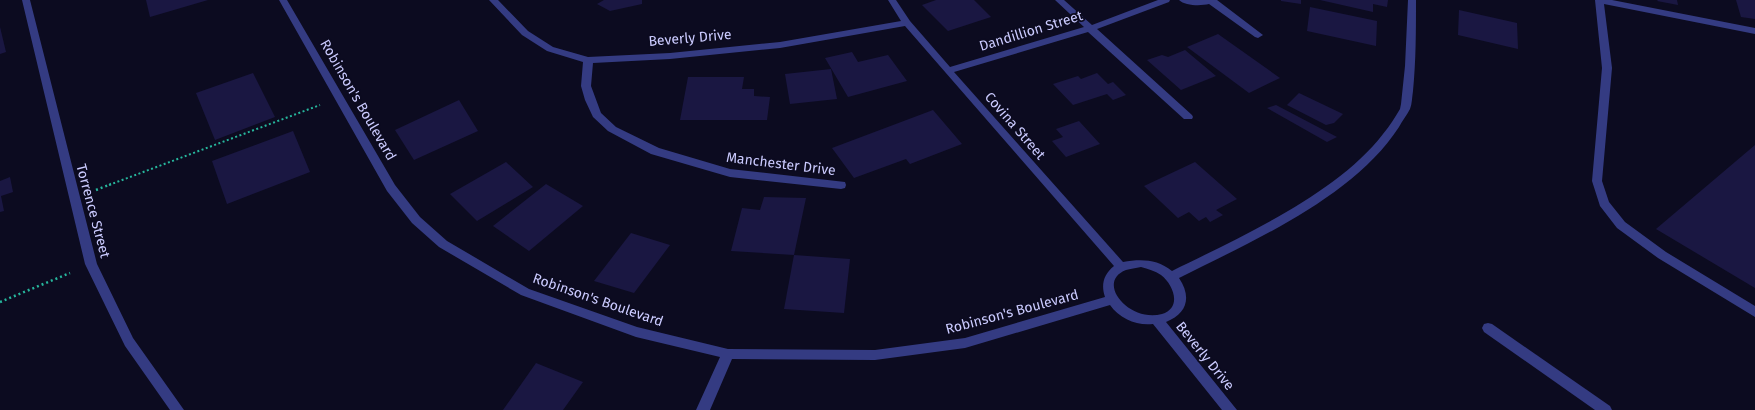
<svg xmlns="http://www.w3.org/2000/svg" width="1755" height="410" font-family="'Fira Sans',sans-serif">
<style>
.building{fill:#1a1742}
.lines{fill:none;stroke-linecap:round;stroke-linejoin:round}
.path-far1{stroke:#27b69c;stroke-width:2;stroke-dasharray:2 2.5;stroke-linecap:butt}
.path{stroke:#27b69c;stroke-width:2.5;stroke-dasharray:2 3;stroke-linecap:butt}
.service{fill:#343b82;fill-rule:evenodd}
.minor{fill:#343b82;fill-rule:evenodd}
.labels{text-anchor:middle;dominant-baseline:central;stroke-width:3.5;stroke-linejoin:round;paint-order:stroke}
.street-label{font-size:14px;fill:#cbcbff;stroke:#0c0b20}
</style>
<rect width="100%" height="100%" fill="#0c0b20"/>
<g class="building">
<polygon points="146,0 208,0 150,17"/>
<polygon points="604,0 642,0 642,4 610,11 597,4"/>
<polygon points="936,0 974,0 991,17 948,31 922,5"/>
<polygon points="1281,0 1301,0 1301,4 1281,1"/>
<polygon points="1320,0 1388,0 1387,7 1373,4 1373,12"/>
<polygon points="1658,0 1677,0 1678,5 1657,1"/>
<polygon points="1736,0 1755,0 1755,19 1741,17"/>
<polygon points="1310,7 1377,21 1376,46 1307,31"/>
<polygon points="1459,10 1517,23 1518,49 1458,35"/>
<polygon points="0,27 6,52 0,54"/>
<polygon points="1218,34 1280,78 1249,93 1187,47"/>
<polygon points="1185,50 1216,76 1181,90 1147,60 1162,55 1168,57"/>
<polygon points="852,52 858,62 888,55 907,81 848,97 825,58"/>
<polygon points="831,69 837,99 790,104 785,74"/>
<polygon points="253,73 275,117 215,140 196,93"/>
<polygon points="1097,73 1108,84 1113,82 1126,95 1113,100 1107,94 1073,105 1053,84 1078,76 1081,79"/>
<polygon points="688,77 744,77 742,89 754,89 754,96 770,97 767,120 680,120"/>
<polygon points="1299,93 1343,114 1334,123 1326,125 1287,105"/>
<polygon points="459,100 478,131 414,160 395,130"/>
<polygon points="1276,105 1337,137 1327,142 1267,108"/>
<polygon points="933,110 962,144 910,164 906,159 854,178 832,148"/>
<polygon points="1079,121 1100,144 1066,157 1052,141 1063,137 1056,129"/>
<polygon points="293,131 310,172 227,204 212,161"/>
<polygon points="1755,145 1755,288 1656,229"/>
<polygon points="506,162 533,187 477,221 450,194"/>
<polygon points="1195,162 1237,199 1216,210 1223,215 1210,222 1206,217 1199,221 1189,212 1178,218 1144,186"/>
<polygon points="10,177 13,192 1,196 4,211 0,212 0,181"/>
<polygon points="546,184 583,206 529,251 493,226"/>
<polygon points="764,197 806,198 794,255 731,251 742,208 760,210"/>
<polygon points="631,233 670,245 634,293 594,281"/>
<polygon points="794,255 850,259 844,313 784,309"/>
<polygon points="536,363 583,382 563,410 503,410"/>
</g>
<g class="lines">
<polyline class="path-far1" points="109,185 320,105"/>
<g class="path">
<polyline points="96,190 111,184"/>
<polyline points="0,302 70,273"/>
</g>
<g class="service">
<polygon points="1607,65 1612,68 1602,181 1609,202 1625,222 1666,252 1755,306 1755,317 1658,258 1617,228 1600,206 1592,181 1602,68"/>
<polygon points="1488,323 1492,324 1610,406 1612,410 1595,410 1484,332 1482,328 1484,324"/>
</g>
<g class="minor">
<polygon points="22,0 30,0 97,264 133,338 184,410 170,410 125,346 85,264"/>
<path d="M279 0H287L395 185 420 217 447 241 529 289 637 327 728 349 875 350 965 338 1105 297C1101 285 1103 275 1114 266L905 26 780 48 670 59 593 63 591 86 601 113 616 127 659 148 730 169 845 182 846 185 845 188 841 189 730 177 651 154 608 131 593 117 585 100 581 86 583 62 547 51 522 35 489 0H498L528 31 553 47 588 57 670 53 780 42 901 21 888 0H896L910 21 950 67 1084 27 1055 0H1064L1092 25 1158 0H1170L1169 2 1097 29 1192 115 1193 117 1192 119H1184L1088 32 954 72 1123 262C1141 259 1157 259 1172 271 1240 237 1336 195 1383 134 1390 126 1395 117 1400 109L1401 104 1405 66 1408 0H1416C1416 30 1416 61 1413 91 1412 97 1412 104 1410 109 1407 115 1402 121 1399 127 1353 198 1252 241 1179 278 1192 297 1187 314 1166 322L1237 410H1222L1153 324C1137 326 1120 319 1110 305L965 348 875 360 732 359 710 410H696L720 357 636 337 521 295 439 247 412 223 387 191ZM1141 267C1148 269 1155 271 1161 275 1174 285 1182 308 1162 314 1129 323 1095 282 1126 270 1130 269 1136 268 1141 267Z"/>
<path d="M1179 0H1217L1263 35 1258 38 1255 37 1209 4C1201 6 1185 6 1179 0Z"/>
<polygon points="1595,0 1612,0 1755,28 1755,34 1604,4 1612,68 1607,71 1602,68"/>
</g>
</g>
<g class="labels">
<g class="street-label">
<text transform="translate(1031 31) rotate(-17)">Dandillion Street</text>
<text transform="translate(690 38) rotate(-5)">Beverly Drive</text>
<text transform="translate(358 100) rotate(60)">Robinson's Boulevard</text>
<text transform="translate(1015 126) rotate(49)">Covina Street</text>
<text transform="translate(781 164) rotate(7)">Manchester Drive</text>
<text transform="translate(93 211) rotate(75)">Torrence Street</text>
<text transform="translate(598 300) rotate(19)">Robinson's Boulevard</text>
<text transform="translate(1012 312) rotate(-15)">Robinson's Boulevard</text>
<text transform="translate(1205 356) rotate(51)">Beverly Drive</text>
</g>
</g>
</svg>
